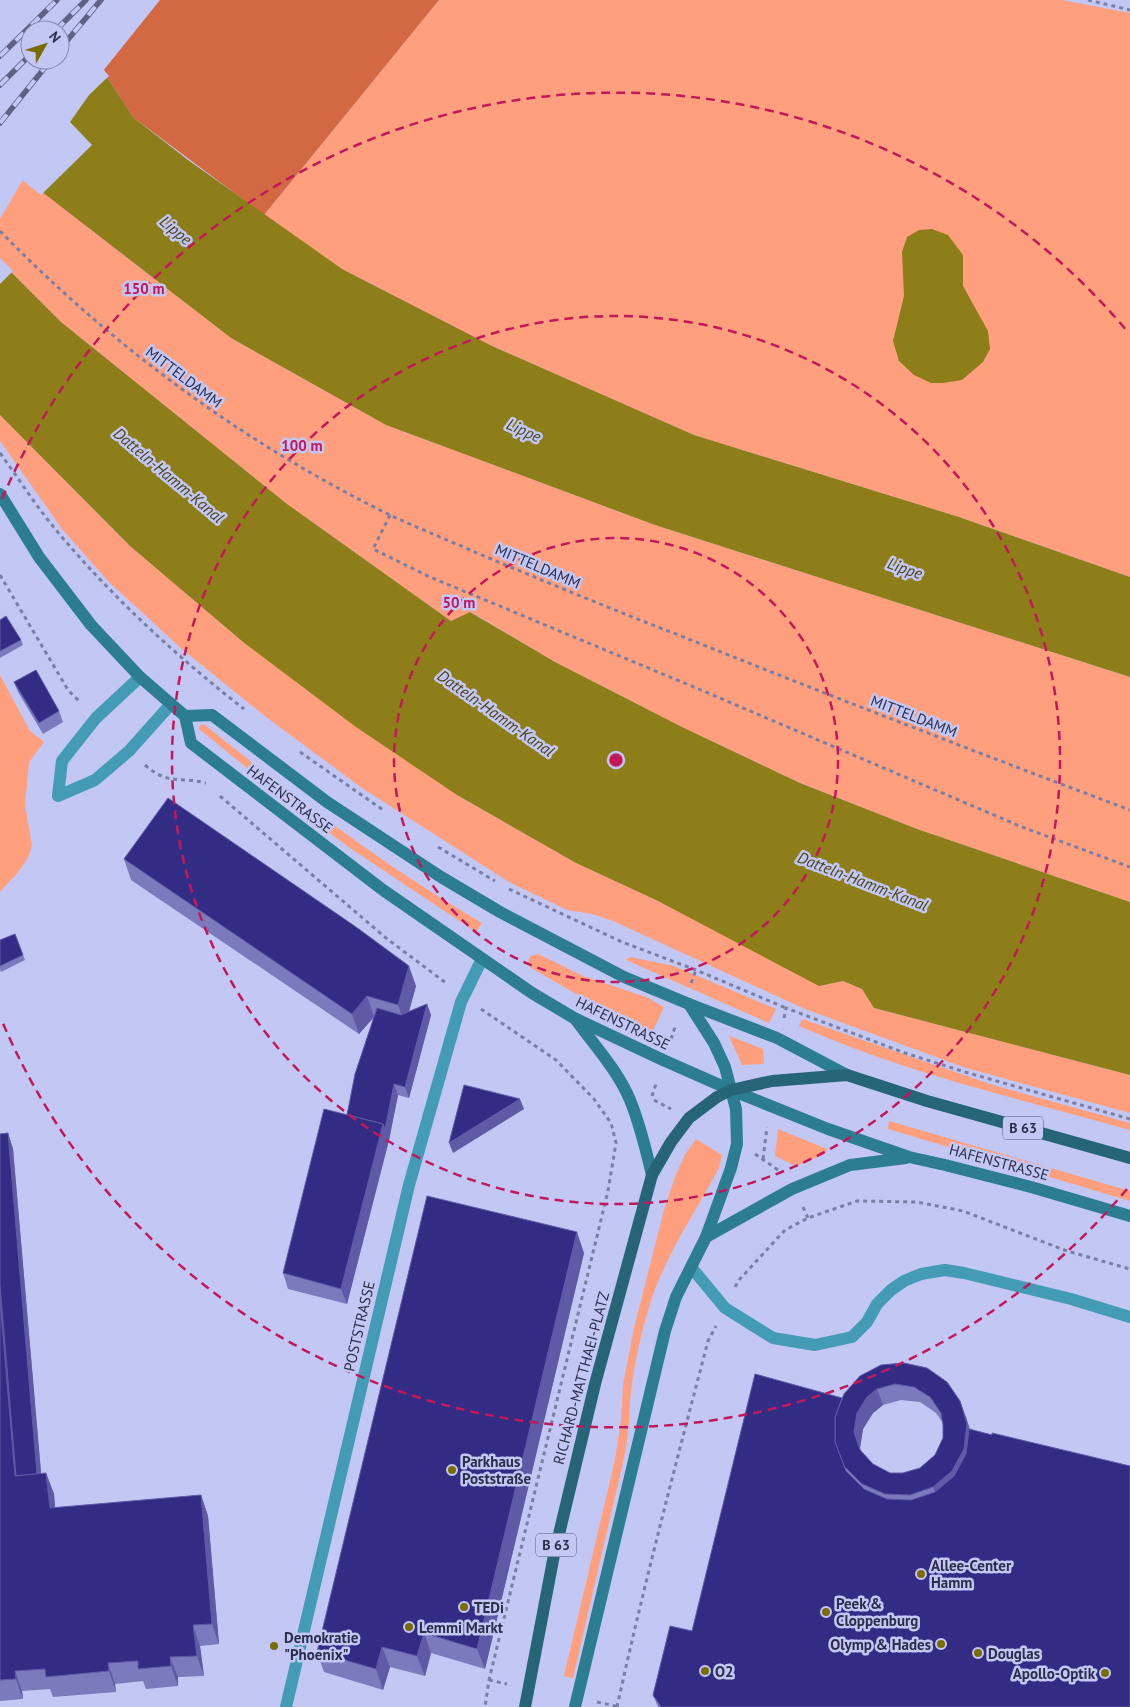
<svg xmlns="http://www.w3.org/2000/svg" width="1130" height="1707" font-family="'PT Sans',sans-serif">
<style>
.green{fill:#ff9f7e}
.forest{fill:#d26943}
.water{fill:#8d7e19;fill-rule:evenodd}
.pier{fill:#c2c7f4;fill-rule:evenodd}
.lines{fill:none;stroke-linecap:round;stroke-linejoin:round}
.path{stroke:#7b7fa4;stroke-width:3;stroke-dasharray:4 4;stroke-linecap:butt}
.service{stroke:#439bb5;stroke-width:12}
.minor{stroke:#439bb5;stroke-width:12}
.secondary{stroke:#2c7c92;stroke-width:12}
.primary{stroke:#266577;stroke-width:12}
.rail-casing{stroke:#5e6183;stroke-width:5.5}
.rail{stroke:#c2c7f4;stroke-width:4;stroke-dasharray:11;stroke-linecap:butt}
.wall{fill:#7a7abc;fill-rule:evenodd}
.shaded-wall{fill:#5e5aa6}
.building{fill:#332c84;stroke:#5e5aa6;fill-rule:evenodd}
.ring{fill:none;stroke:#c2185b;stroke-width:2.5;stroke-dasharray:9 6}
.poi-dot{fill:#7a6b05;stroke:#c2c7f4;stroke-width:2}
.labels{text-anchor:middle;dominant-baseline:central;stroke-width:5;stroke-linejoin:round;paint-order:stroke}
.shield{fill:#c2c7f4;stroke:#585b7d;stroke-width:1}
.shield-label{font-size:14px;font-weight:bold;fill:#2b2d4a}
.street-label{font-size:15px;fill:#2b2d4a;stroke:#c2c7f4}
.poi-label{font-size:15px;font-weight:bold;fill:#2b2d4a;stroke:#c2c7f4;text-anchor:start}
.water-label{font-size:16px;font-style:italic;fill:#4d4512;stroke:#c2c7f4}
.centre{fill:#c2185b;stroke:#c2c7f4;stroke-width:2.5}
.ring-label{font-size:15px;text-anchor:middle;font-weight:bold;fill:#c2185b;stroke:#c2c7f4;stroke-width:5;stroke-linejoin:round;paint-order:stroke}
</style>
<rect width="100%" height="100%" fill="#c2c7f4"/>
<g class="green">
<polygon points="439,0 1062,0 1130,13 1130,577 959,517 694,435 492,346 342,269 264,215"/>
<polygon points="24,178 231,338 386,425 655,525 1130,677 1130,902 917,829 800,783 682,727 555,662 471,612 451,621 287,504 61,322 0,261 0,219"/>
<polygon points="0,415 130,546 243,642 457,795 576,863 658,901 819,985 843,981 862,989 874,1008 1130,1075 1130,1113 966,1068 805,1009 613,921 592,914 567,910 509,882 362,788 266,717 183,650 109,582 62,529 0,441"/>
<path d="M0 675 30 731 44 742 29 762 25 805 32 845C28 865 13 877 0 892Z"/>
<path d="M200 725H205C294 797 383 865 482 923L476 932 347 846 290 803 199 729Z"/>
<polygon points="538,954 583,976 646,997 664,1007 652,1033 613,1015 531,968 528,963 530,956"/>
<polygon points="630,957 674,966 776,1009 769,1023 626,960"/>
<path d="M802 1019 993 1085 1130 1123V1130C1019 1099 905 1073 799 1026Z"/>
<polygon points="729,1036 763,1049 764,1064 742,1065"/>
<polygon points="889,1121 1130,1191 1130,1201 888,1129"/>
<polygon points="778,1129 827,1149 825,1154 796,1166 775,1156"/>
<path d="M696 1139 722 1155 719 1168C695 1213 665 1256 650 1304 640 1336 633 1369 630 1401 629 1421 628 1439 624 1458L573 1678 564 1676 615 1460 621 1420 623 1385 634 1328 664 1210 676 1174 686 1153Z"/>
</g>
<polygon class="forest" points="160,0 439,0 264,215 134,118 103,71"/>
<g class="water">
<path d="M0 0H42L103 71 134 118 188 160 342 269 492 346 694 435 959 517 1130 577V677L655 525 386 425 231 338 37 188ZM30 30H60V60H30Z"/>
<polygon points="932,229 948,235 963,255 963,286 988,331 990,349 983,362 962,380 943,383 931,383 914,375 899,361 893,341 904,296 902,252 907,237 919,230"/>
<polygon points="0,261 61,322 287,504 451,621 470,612 555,662 682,727 800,783 917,829 1130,902 1130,1075 874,1008 862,989 843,981 819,986 658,901 576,863 457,795 356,727 243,642 130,546 0,415"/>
</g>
<g class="pier">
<path d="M0 0H46L109 76 89 95 70 122 92 145 41 195 22 180 0 156ZM30 30H60V60H30Z"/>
<polygon points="0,258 13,271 0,284"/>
</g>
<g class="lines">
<g class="path">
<polyline points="1088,0 1130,10"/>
<path d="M0 231C113 347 244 443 388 514 417 528 448 540 477 553 546 582 616 611 686 638 833 697 981 754 1130 810"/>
<path d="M0 453C19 479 36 506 56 530 111 596 176 656 244 709"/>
<polyline points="390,515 373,549 430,577 694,687 1022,827 1130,867"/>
<polyline points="0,575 68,690 81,703"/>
<polyline points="300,752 383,810"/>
<path d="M145 765C169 786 179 776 206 783"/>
<polyline points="220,796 386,938 446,983"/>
<polyline points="438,847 495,881"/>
<polyline points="509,889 622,942 696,970 786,1008"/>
<polyline points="691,983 696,970"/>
<polyline points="481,1009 556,1060 594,1099 611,1123 616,1143 608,1191 489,1680 485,1707"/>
<polyline points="784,1018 786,1008 905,1053 965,1072 1130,1119"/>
<polyline points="671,1039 676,1024"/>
<polyline points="652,1096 657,1081"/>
<polyline points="654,1100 671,1109"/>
<polyline points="755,1154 781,1172"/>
<polyline points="763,1159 767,1127"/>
<polyline points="803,1207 808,1218"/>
<polyline points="735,1287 739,1280 785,1230 808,1218 857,1201 917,1202 963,1211 1067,1251 1130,1269"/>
<polyline points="489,1680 507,1684"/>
<polyline points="597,1702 620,1707"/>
<path d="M617 1707C644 1584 676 1463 708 1341L716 1326"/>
</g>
<g class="service">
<polyline points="140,677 96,718 62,761 58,796 95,780 129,751 171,704"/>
<polyline points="691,1267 725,1308 773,1338 815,1345 852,1337 867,1322 877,1304 891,1290 904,1281 921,1274 945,1270 964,1273 1071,1299 1130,1317"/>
</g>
<polyline class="minor" points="286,1707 409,1185 461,1002 482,959"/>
<g class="secondary">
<polyline points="0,494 39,557 91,625 140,677 185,716 191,743 383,890 532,993 574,1018 663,1060 731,1090 828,1129 909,1157 945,1165 1031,1187 1130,1216"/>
<polyline points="185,716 212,715 327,802 441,877 500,912 624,977 689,1004 777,1038 847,1075"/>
<path d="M576 1020C595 1046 618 1071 630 1100 640 1124 646 1150 652 1175"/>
<polyline points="706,1237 792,1189 850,1165 906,1158"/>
<polyline points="575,1707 665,1331 676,1297 706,1237 731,1168 737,1144 736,1109 725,1067 714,1043 689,1004"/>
</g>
<polyline class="primary" points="525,1707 554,1555 595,1384 652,1175 671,1142 689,1118 717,1097 731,1090 772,1081 847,1075 927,1101 1130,1158"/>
<defs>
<g id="rail">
<polyline points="56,30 86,0"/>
<polyline points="60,49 101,0"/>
<polyline points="0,56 57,0"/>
<polyline points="0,85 30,55"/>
<polyline points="0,123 51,60"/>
</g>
</defs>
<use href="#rail" class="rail-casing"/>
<use href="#rail" class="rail"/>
</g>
<g class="wall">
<polygon points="0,620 21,640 23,645 0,658"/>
<polygon points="14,682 59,711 63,722 43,734 18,692"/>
<polygon points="124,859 416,986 409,1011 427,1004 431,1015 409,1098 398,1095 389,1140 347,1304 288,1289 283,1273 347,1115 374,1017 359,1034 131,880"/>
<polygon points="15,934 25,960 1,972 0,969 0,940"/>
<polygon points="8,1133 13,1149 41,1474 46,1473 54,1494 55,1508 201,1495 208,1516 219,1644 200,1646 204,1676 178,1677 178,1686 146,1689 143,1681 115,1684 116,1692 53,1697 50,1689 22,1691 23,1699 0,1701 0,1134"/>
<polygon points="584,1253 485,1669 431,1653 425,1676 390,1667 383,1690 324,1672 317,1652"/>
<path d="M881 1365 966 1417 970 1429 992 1435 1130 1707H658L653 1695 692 1631 842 1398ZM901 1400 920 1402 936 1413 943 1423V1438L935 1455 920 1468 903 1473H890L873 1464 862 1452 860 1448 863 1429 873 1413 883 1405Z"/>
</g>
<g class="shaded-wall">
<polygon points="409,966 416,986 405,1026 398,1005"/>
<polygon points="367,996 374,1017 359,1034 352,1014"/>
<polygon points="427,1004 431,1015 409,1098 405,1087"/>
<polygon points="394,1084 398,1095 389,1140 347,1304 341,1289 383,1124"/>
<polygon points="520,1099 524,1109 453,1153 449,1143"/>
<polygon points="8,1133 13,1149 43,1495 37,1479"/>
<polygon points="577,1232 584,1253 485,1669 477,1649"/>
<polygon points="0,1233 21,1480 15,1476 0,1300"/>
<polygon points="877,1389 883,1405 873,1413 863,1429 860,1448 865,1466 854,1432 857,1413 867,1397"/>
<polygon points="960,1401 966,1417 972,1439 970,1464 939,1503 933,1487"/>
<polygon points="46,1473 54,1494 57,1528 50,1508"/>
<polygon points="201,1495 208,1516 219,1644 212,1624"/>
<polygon points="193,1625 200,1646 204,1676 197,1656"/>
<polygon points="424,1633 431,1653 425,1676 417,1656"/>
<polygon points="382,1647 390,1667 383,1690 376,1669"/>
<polygon points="170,1657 178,1677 178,1686 171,1666"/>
<polygon points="108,1663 115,1684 116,1692 109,1671"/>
<polygon points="15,1671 22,1691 23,1699 16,1679"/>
</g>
<g class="building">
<polygon points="6,616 21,640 0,651 0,620"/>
<polygon points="36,670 59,711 39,723 14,682"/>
<polygon points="168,798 356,927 409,966 398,1005 367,996 352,1014 124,859"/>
<polygon points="15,934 23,955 0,966 0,940"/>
<polygon points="427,1004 405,1087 394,1084 385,1129 383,1124 347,1115 355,1074 377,1008 401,1015"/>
<polygon points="464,1085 520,1099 449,1143"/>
<polygon points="324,1109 383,1124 341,1289 283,1273"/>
<polygon points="8,1133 37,1474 16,1476 0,1285 0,1134"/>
<polygon points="427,1196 577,1232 477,1649 424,1633 417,1656 382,1647 376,1669 317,1652"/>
<polygon points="0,1300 15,1476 46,1473 50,1508 201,1495 212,1624 193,1625 197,1656 170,1657 171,1666 138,1669 138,1661 108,1663 109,1671 46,1677 45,1669 15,1671 16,1679 0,1680"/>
<path d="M904 1363 927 1368 947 1382 960 1401 967 1424 964 1449 952 1471 933 1487 910 1495 885 1494 862 1484 844 1466 835 1442V1417L844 1394 860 1376 881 1365ZM895 1384 914 1387 930 1397 941 1413 943 1425V1438L935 1455 920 1468 903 1473H890L873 1464 860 1450 854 1432 857 1413 867 1397 877 1389Z"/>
<polygon points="755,1374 842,1398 835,1417 835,1442 846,1471 864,1489 887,1499 911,1500 935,1492 954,1476 966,1454 969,1429 992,1435 992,1433 1130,1466 1130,1707 661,1707 653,1695 670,1626 692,1631"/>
</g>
<g class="ring">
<circle cx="616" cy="760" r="222"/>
<circle cx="616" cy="760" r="444"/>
<path d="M1127 1189A667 667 0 0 1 2 1021M2 499A667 667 0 0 1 1127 331"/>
</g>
<g class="poi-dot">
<circle cx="452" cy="1470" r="5"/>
<circle cx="921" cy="1574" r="5"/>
<circle cx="464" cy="1607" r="5"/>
<circle cx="826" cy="1612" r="5"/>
<circle cx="409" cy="1627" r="5"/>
<circle cx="941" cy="1644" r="5"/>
<circle cx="274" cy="1646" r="5"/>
<circle cx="978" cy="1653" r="5"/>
<circle cx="705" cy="1671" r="5"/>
<circle cx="1105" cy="1673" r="5"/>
</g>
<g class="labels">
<g class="shield">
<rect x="1003" y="1116.5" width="40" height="23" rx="4"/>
<rect x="536" y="1533.5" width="40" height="23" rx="4"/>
</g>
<g class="shield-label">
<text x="1023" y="1128">B 63</text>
<text x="556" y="1545">B 63</text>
</g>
<g class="street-label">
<text transform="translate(184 377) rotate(37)">MITTELDAMM</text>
<text transform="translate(538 566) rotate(23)">MITTELDAMM</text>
<text transform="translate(914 716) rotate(21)">MITTELDAMM</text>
<text transform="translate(290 799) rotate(37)">HAFENSTRASSE</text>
<text transform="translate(623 1023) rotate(26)">HAFENSTRASSE</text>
<text transform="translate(999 1162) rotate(15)">HAFENSTRASSE</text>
<text transform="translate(359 1326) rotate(-77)">POSTSTRASSE</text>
<text transform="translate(581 1378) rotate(-75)">RICHARD-MATTHAEI-PLATZ</text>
</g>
<g class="poi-label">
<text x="462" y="1461">Parkhaus<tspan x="462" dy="17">Poststraße</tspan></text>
<text x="931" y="1565">Allee-Center<tspan x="931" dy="17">Hamm</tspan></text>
<text x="836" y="1603">Peek &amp;<tspan x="836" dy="17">Cloppenburg</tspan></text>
<text x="474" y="1607">TEDi</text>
<text x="419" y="1627">Lemmi Markt</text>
<text x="284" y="1637">Demokratie<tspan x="284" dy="17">"Phoenix"</tspan></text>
<text x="931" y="1644" text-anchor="end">Olymp &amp; Hades</text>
<text x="988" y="1653">Douglas</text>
<text x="715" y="1671">O2</text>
<text x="1095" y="1673" text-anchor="end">Apollo-Optik</text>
</g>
<g class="water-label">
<text transform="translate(176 230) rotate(40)">Lippe</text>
<text transform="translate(524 430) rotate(24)">Lippe</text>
<text transform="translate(169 475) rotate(40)">Datteln-Hamm-Kanal</text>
<text transform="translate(905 568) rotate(19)">Lippe</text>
<text transform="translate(496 713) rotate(35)">Datteln-Hamm-Kanal</text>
<text transform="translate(863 881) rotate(21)">Datteln-Hamm-Kanal</text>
</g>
</g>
<circle cx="616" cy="760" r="8" class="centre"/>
<g class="ring-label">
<text x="144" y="294">150 m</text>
<text x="302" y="451">100 m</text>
<text x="459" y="608">50 m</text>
</g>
<g transform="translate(45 45) rotate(51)"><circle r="24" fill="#c2c7f4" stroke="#8689b0"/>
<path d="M0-4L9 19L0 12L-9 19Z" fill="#7a6b05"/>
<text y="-8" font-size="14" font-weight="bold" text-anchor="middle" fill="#2b2d4a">N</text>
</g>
</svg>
